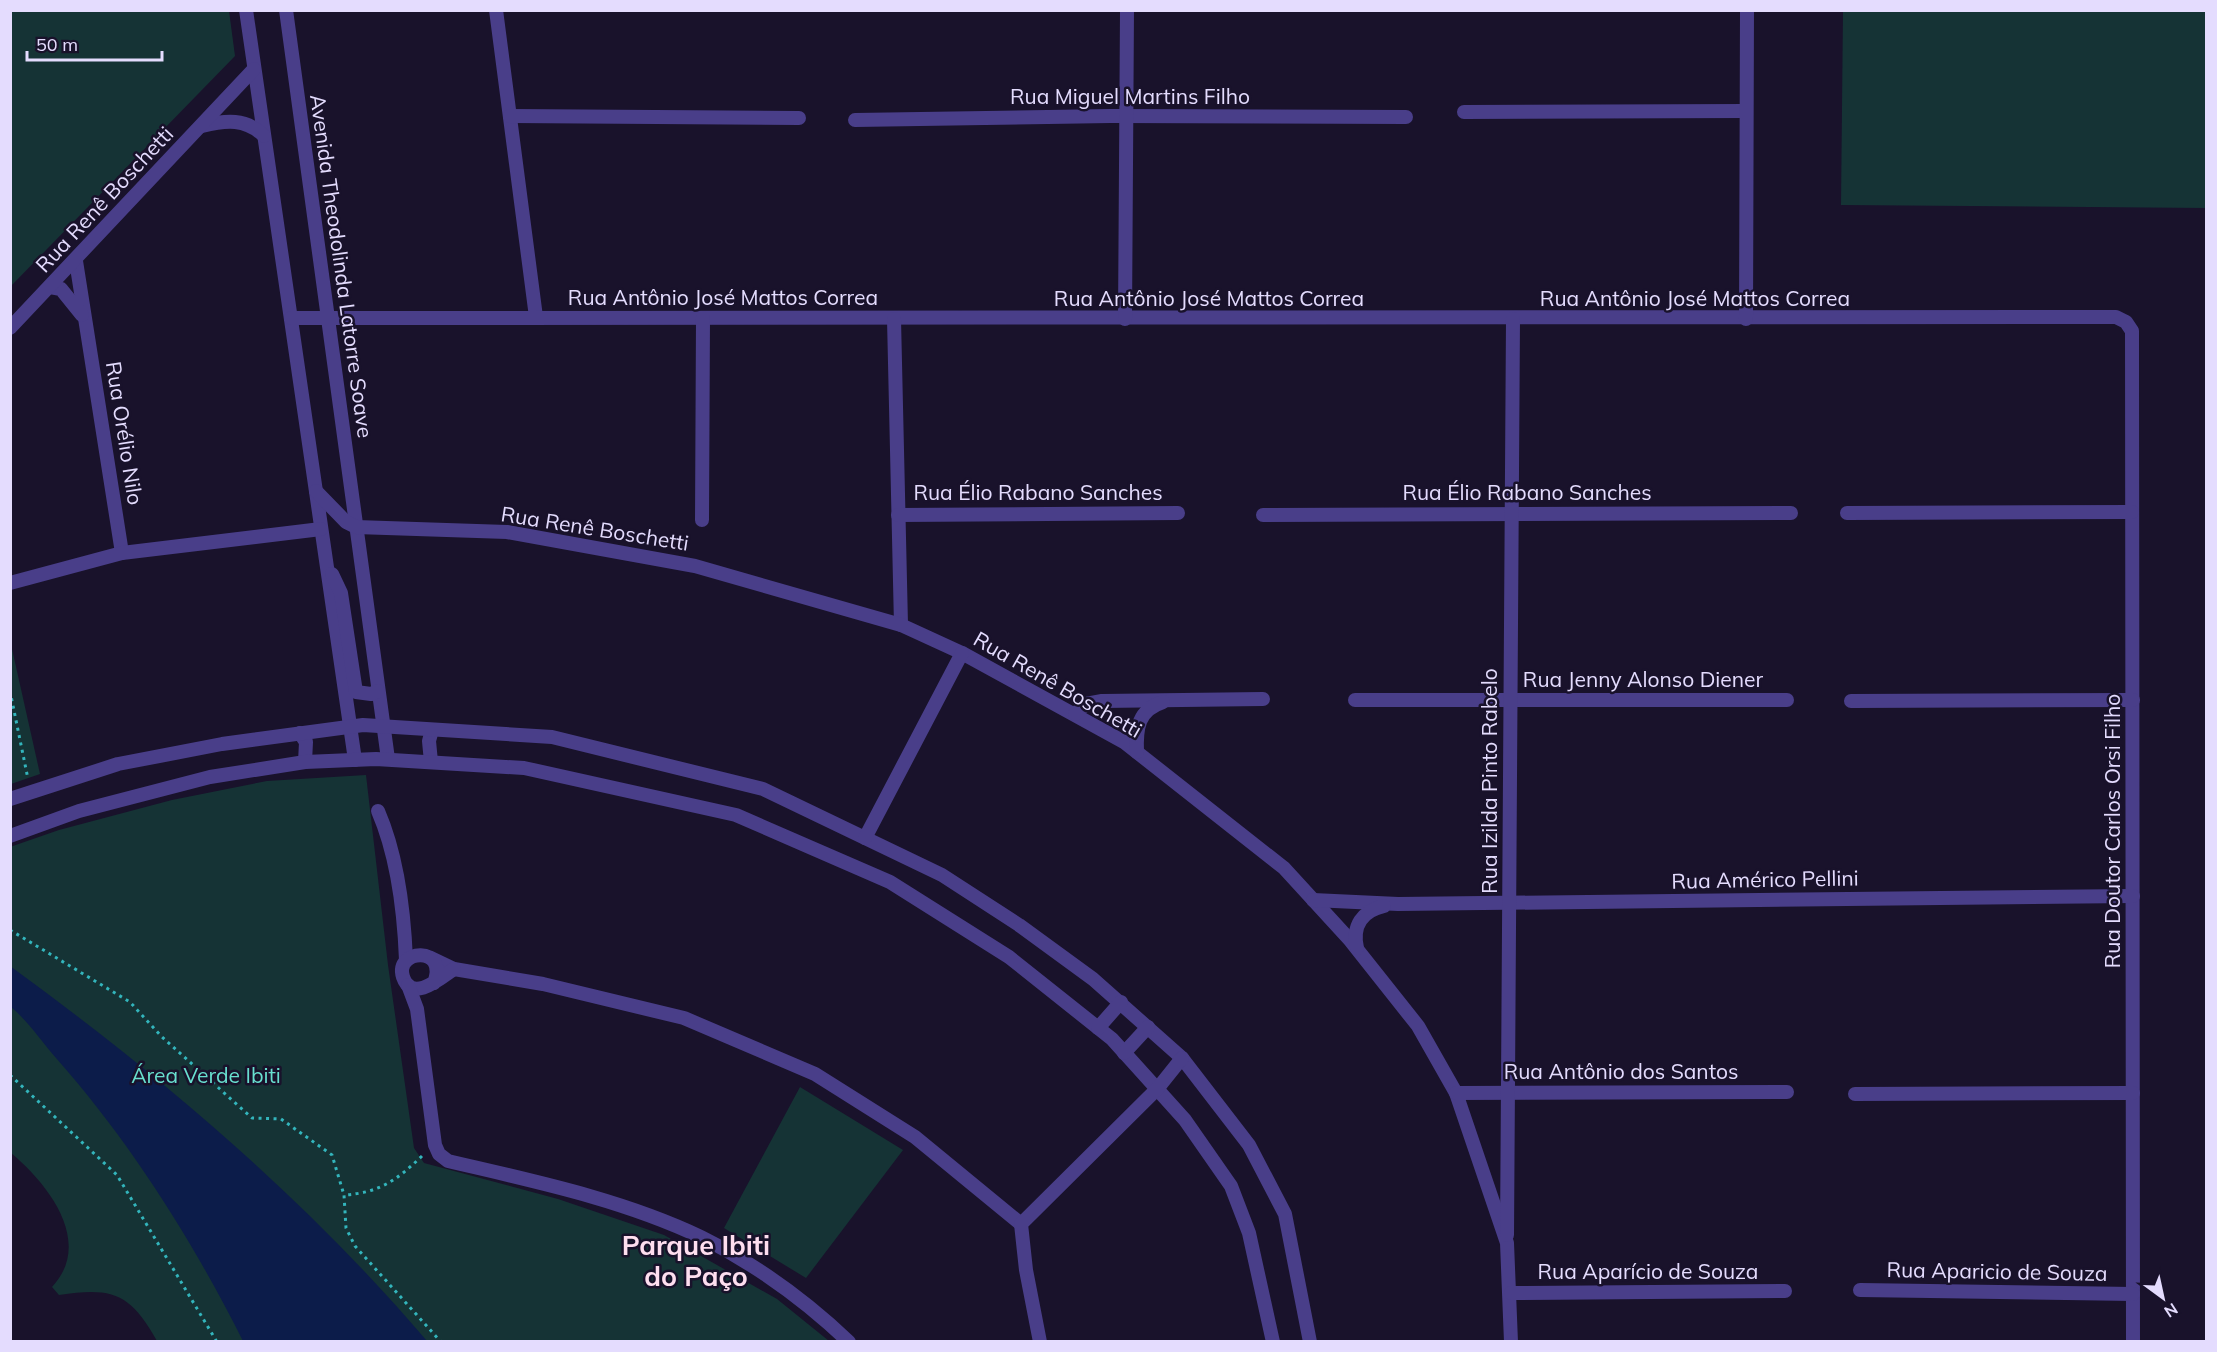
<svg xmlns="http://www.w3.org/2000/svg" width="2217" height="1352" font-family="Mulish,sans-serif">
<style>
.green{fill:#153335}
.water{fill:#0c1c4a}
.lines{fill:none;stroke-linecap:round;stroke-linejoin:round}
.path{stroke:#33b5bc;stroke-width:3;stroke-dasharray:3 4.5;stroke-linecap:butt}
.street{stroke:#493e89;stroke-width:14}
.labels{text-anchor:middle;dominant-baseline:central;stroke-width:5;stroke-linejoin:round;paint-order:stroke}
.street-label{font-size:21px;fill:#e4dcfe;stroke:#19122b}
.park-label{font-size:21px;fill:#68dfcf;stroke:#19122b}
.district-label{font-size:27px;font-weight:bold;fill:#fedeef;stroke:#19122b}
</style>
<rect width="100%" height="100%" fill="#19122b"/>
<g class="green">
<polygon points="11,10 229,11 235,56 11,286"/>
<polygon points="1843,11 2206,11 2206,208 1841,205"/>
<polygon points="10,640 40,774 11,784 10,784"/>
<path d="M366 775 388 965 414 1148 424 1163 558 1199 664 1235 777 1299 829 1341H157C130 1293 113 1287 59 1295L52 1287C94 1242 48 1184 11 1153L10 847 59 830 172 800 267 781Z"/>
<polygon points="800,1087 903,1150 806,1278 724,1228"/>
</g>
<path class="water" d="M10 966C161 1076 305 1198 427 1341H243C192 1240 132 1144 56 1058 41 1041 28 1021 11 1007Z"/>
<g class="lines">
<g class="path">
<polyline points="10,691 28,779"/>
<polyline points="10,930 130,1002 161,1036 252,1118 281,1119 332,1155 344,1195"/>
<polyline points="10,1075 117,1175 217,1342"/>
<path d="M422 1156C397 1180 379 1193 344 1195L346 1228 355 1246 441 1342"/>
</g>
<g class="street">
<polyline points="246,10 355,760"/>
<polyline points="286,10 388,759"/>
<polyline points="496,10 536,317"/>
<polyline points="1464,112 1746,111"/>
<polyline points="510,116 799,118"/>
<polyline points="855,120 1111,116 1406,117"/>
<path d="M202 126C226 120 246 118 264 136"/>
<polyline points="76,261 122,553"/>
<polyline points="50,287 61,289 82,315"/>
<polyline points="291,318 2116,317 2126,322 2132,331 2133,1342"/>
<polyline points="894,319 901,625"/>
<polyline points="1125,319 1127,10"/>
<polyline points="1746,319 1747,10"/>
<polyline points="10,328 254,69"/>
<polyline points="316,491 346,522 356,527 507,532 695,566 901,625 962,653 1124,742 1284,868 1349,939 1418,1026 1456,1093 1507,1243 1511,1342"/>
<polyline points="1847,513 2132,512"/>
<polyline points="898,515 1178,513"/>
<polyline points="1263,515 1791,513"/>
<polyline points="702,520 703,318"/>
<polyline points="332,574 341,593 356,692 371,694 378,691"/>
<polyline points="10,583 122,553 321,529"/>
<polyline points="1355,700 1787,700"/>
<polyline points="1851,701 2133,700"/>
<polyline points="1075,714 1086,704 1102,701 1263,699"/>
<polyline points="300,733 306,742 305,762"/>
<path d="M1137 752C1136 728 1138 710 1163 702"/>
<polyline points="431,762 429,741 432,730"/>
<polyline points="10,799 118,764 222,744 363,725 552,737 763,789 942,875 1019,925 1093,979 1182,1058 1249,1145 1285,1214 1310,1342"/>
<path d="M378 811C398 857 404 910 406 960"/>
<polyline points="10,836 79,811 210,777 305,762 376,759 524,768 736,815 890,882 1009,957 1112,1039 1185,1120 1231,1186 1249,1233 1273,1342"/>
<polyline points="865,838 962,653"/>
<polyline points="1313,900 1398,904 2133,896"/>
<path d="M1357 948C1352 926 1362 911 1384 906"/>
<polyline points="431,958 454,969 543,984 684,1018 815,1074 915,1137 1021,1224"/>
<path d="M434 983C449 945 394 949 403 977 412 1004 442 977 454 969"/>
<path d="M408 985 417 1009 435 1145 439 1154 448 1161C533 1181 621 1199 701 1237 755 1264 805 1300 849 1342"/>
<polyline points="1098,1028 1121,1002"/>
<polyline points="1124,1053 1148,1027"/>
<polyline points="1456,1093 1787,1092"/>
<polyline points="1855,1094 2133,1093"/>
<polyline points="1507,1235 1513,319"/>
<polyline points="1860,1290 2133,1294"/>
<polyline points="1511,1293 1785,1291"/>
<polyline points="1040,1342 1026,1270 1021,1224 1158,1088 1182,1058"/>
</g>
</g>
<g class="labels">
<g class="street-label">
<text x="1130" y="96">Rua Miguel Martins Filho</text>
<text transform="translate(104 199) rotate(-47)">Rua Renê Boschetti</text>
<text transform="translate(342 266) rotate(82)">Avenida Theodolinda Latorre Soave</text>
<text x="723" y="297">Rua Antônio José Mattos Correa</text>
<text x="1209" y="298">Rua Antônio José Mattos Correa</text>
<text x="1695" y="298">Rua Antônio José Mattos Correa</text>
<text transform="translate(125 433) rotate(81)">Rua Orélio Nilo</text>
<text x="1038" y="492">Rua Élio Rabano Sanches</text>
<text x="1527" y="492">Rua Élio Rabano Sanches</text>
<text transform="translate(595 528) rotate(9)">Rua Renê Boschetti</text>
<text x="1643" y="679">Rua Jenny Alonso Diener</text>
<text transform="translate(1058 684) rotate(30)">Rua Renê Boschetti</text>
<text transform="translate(1489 781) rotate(-90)">Rua Izilda Pinto Rabelo</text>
<text transform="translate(2112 831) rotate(-90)">Rua Doutor Carlos Orsi Filho</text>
<text transform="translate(1765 879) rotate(-1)">Rua Américo Pellini</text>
<text x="1621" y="1071">Rua Antônio dos Santos</text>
<text x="1648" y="1271">Rua Aparício de Souza</text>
<text transform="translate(1997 1271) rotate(1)">Rua Aparicio de Souza</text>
</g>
<g class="park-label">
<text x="206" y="1075">Área Verde Ibiti</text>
</g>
<g class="district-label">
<text x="696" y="1245">Parque Ibiti<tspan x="696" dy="31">do Paço</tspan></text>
</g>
</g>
<rect width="2217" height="1352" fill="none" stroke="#e4dcfe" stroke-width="24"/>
<g transform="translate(2163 1298) rotate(147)" stroke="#19122b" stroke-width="4.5" paint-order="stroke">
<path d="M0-4.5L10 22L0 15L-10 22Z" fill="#e4dcfe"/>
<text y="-9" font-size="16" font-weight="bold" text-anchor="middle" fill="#e4dcfe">N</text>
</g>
<path d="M27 51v9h135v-9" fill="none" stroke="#e4dcfe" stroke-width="3"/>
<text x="36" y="51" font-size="18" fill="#e4dcfe" stroke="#19122b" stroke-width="4.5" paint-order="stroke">50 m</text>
</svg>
